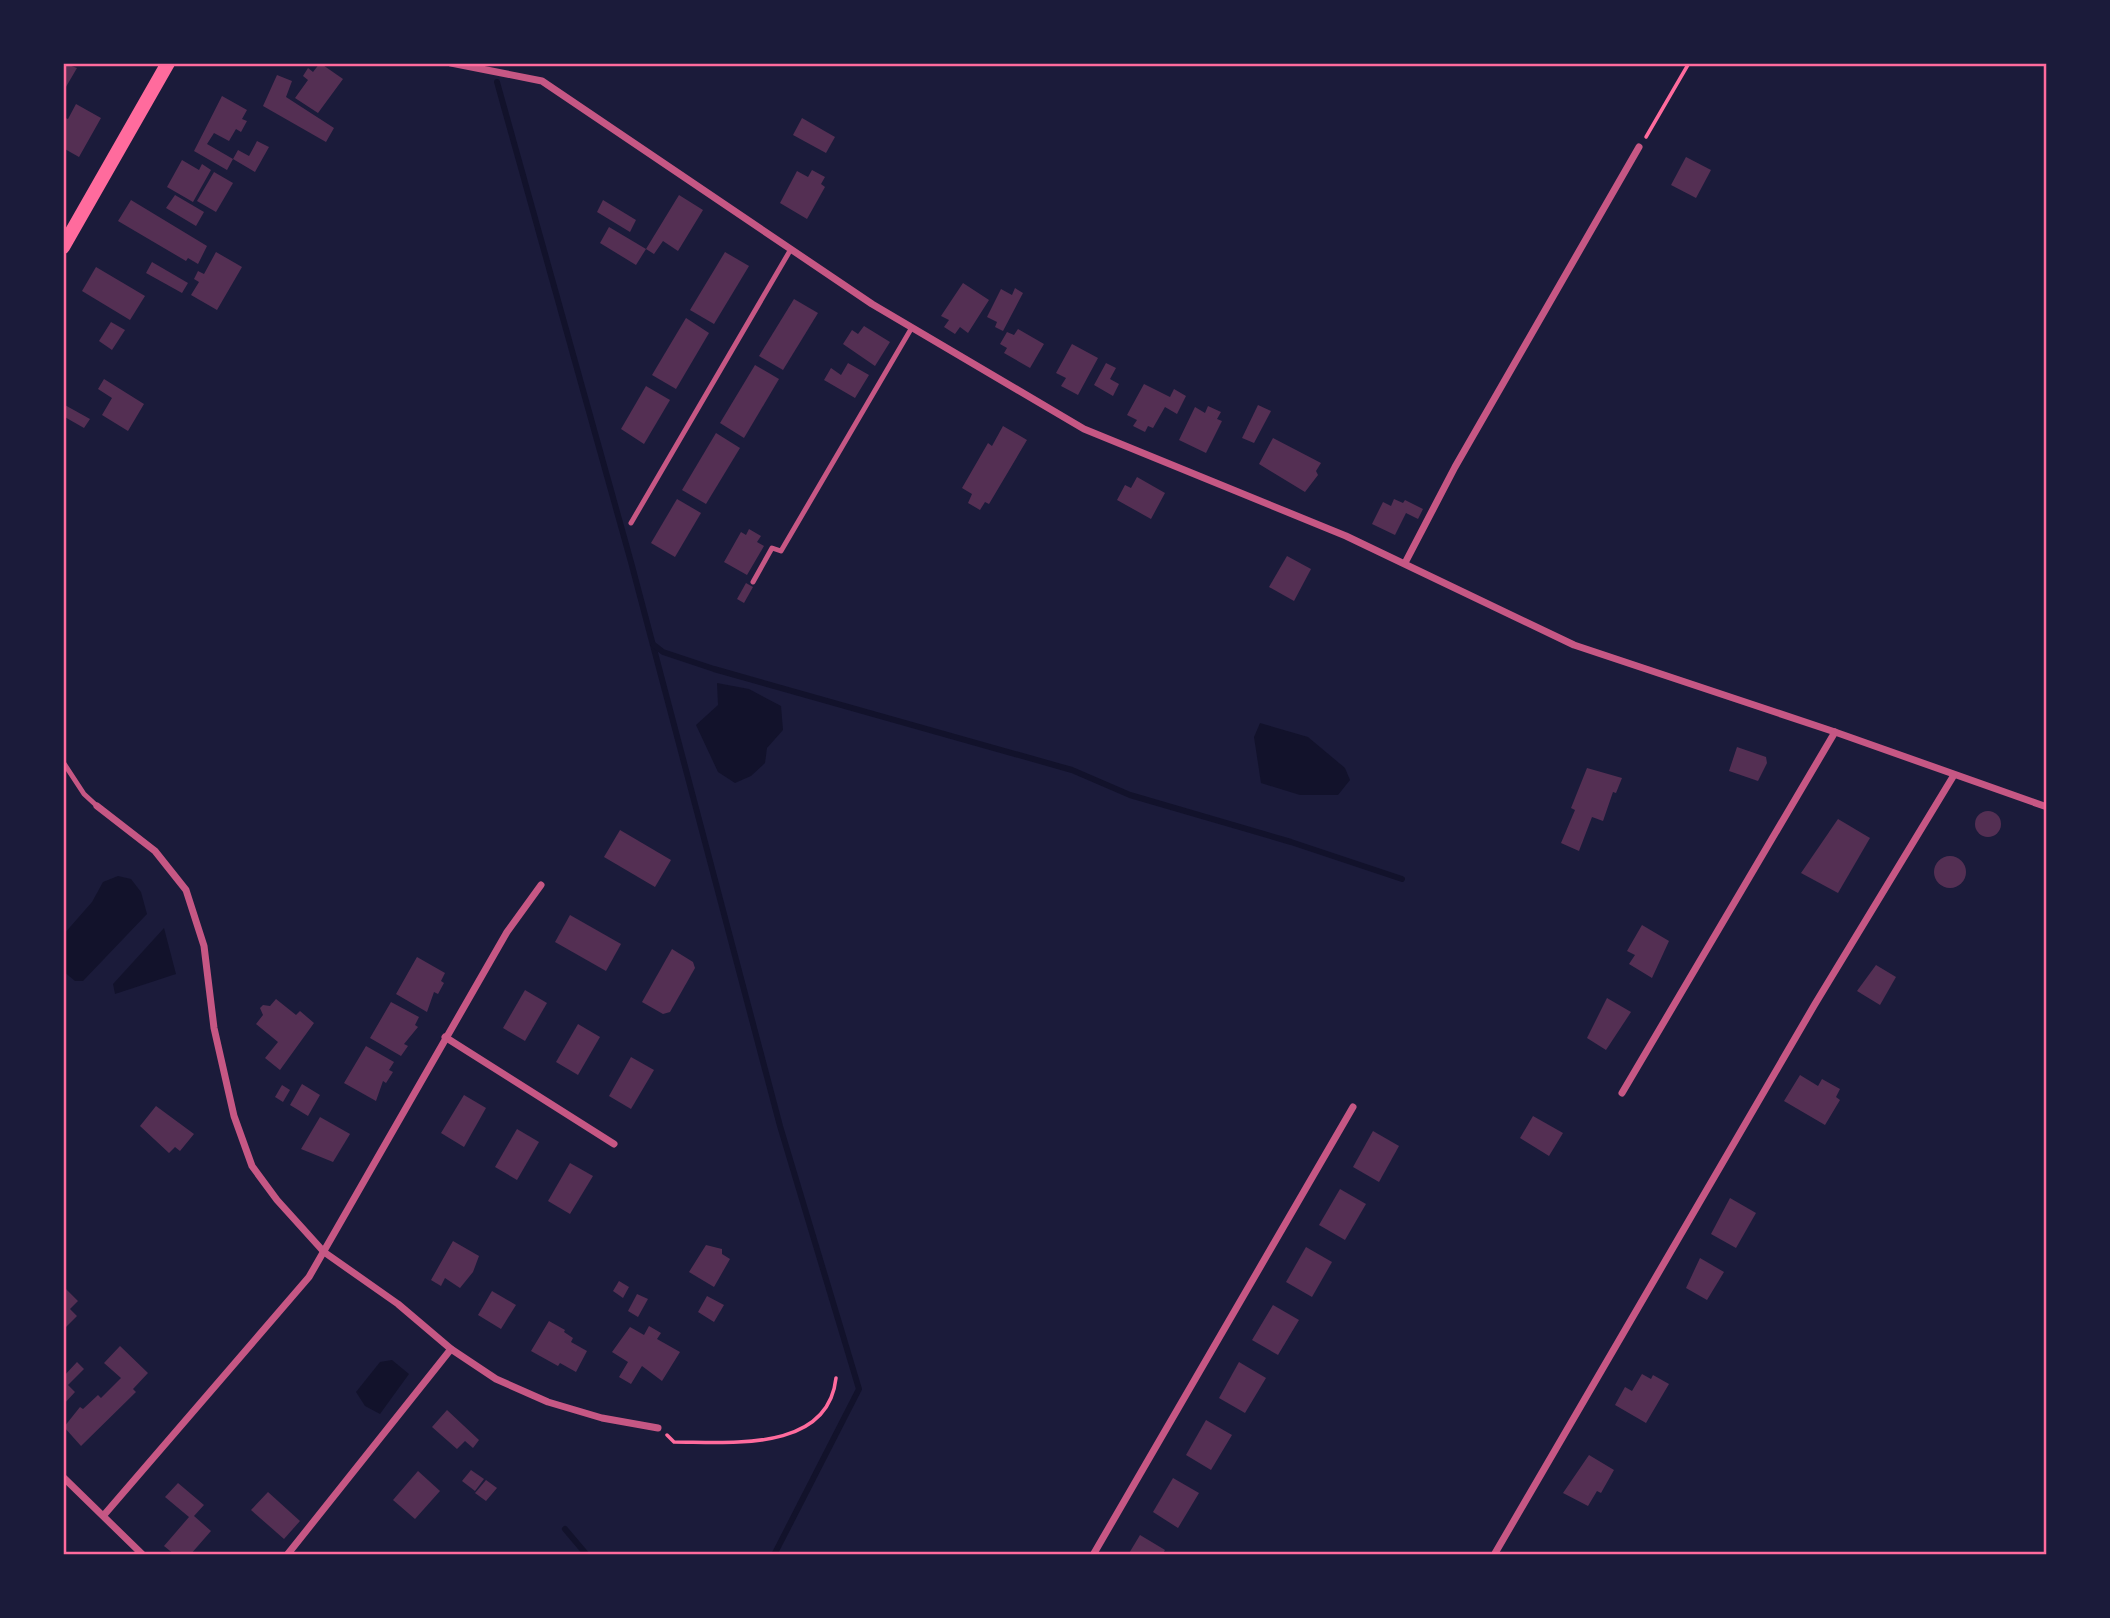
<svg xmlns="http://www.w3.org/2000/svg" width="2110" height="1618" font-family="'Asap Condensed',sans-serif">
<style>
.water{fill:#12122b}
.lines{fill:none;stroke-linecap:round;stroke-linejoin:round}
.stream{stroke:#12122b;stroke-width:6}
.building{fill:#542f53}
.path{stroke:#ff6b9d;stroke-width:3.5}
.service{stroke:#c65784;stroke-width:5}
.minor{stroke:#c65784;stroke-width:7}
.secondary{stroke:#ff6b9d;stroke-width:14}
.neatline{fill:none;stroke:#ff6b9d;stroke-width:2.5}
</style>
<rect width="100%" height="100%" fill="#1b1b3a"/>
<g class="water">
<polygon points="717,683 749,689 781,706 783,730 767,748 765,763 751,776 735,783 718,772 696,725 718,705"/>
<polygon points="1260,723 1308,737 1345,768 1350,780 1338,795 1300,795 1261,783 1254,737"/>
<polygon points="118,876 131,879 141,892 147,914 83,981 75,981 63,971 63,935 92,902 103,882"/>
<polygon points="164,928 176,974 115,994 113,984"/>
<polygon points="392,1360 409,1374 380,1414 365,1406 356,1392 380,1362"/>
</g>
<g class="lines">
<g class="stream">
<polyline points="497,82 631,562 780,1126 859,1389 774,1555"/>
<polyline points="654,645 663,652 714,669 1072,770 1130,795 1291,842 1402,879"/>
<polyline points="565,1529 587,1555"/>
</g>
</g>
<g class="building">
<polygon points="63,63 77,68 63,92"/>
<polygon points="320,63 343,79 318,113 295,98 308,80 303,76 308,68 313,72"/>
<polygon points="277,75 292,81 286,97 334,128 326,142 263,106"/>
<polygon points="222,96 247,110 242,119 247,121 241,132 236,129 229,141 214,133 207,144 233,159 227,170 194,151"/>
<polygon points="76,104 101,118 79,157 63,148 63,117 68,119"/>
<polygon points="802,118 835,137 826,153 793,135"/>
<polygon points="257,141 269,147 255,172 233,159 238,150 249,156"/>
<polygon points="1686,157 1711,170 1696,198 1671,185"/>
<polygon points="182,160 199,170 202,164 211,170 193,202 167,187"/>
<polygon points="812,170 825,177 821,184 825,187 807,219 780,203 797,171 808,177"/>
<polygon points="214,172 233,183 216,212 197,201"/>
<polygon points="175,195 204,212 196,226 166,208"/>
<polygon points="679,195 703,210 678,251 663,241 654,254 646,249"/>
<polygon points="131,200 207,246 198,264 188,258 186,261 118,221"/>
<polygon points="603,200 636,220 630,232 597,212"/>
<polygon points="609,227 646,249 636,265 600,243"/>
<polygon points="216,252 242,267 217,310 191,295 199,282 194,279 198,271 204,274"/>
<polygon points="725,252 749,266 714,324 690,310"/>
<polygon points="152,262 188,283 182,293 146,273"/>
<polygon points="96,267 145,296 130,320 82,291"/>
<polygon points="963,283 989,300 968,333 960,327 955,334 944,327 949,320 941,316"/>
<polygon points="1015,288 1023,293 1003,331 995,327 997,322 987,317 1001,289 1012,295"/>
<polygon points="794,299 818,313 783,370 759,356"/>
<polygon points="686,318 709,333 676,389 652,375"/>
<polygon points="111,322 125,330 112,350 99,341"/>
<polygon points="864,326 890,342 875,366 843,344 852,330 858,334"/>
<polygon points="1018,329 1044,344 1030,368 1004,353 1007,348 1000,344 1007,332 1014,335"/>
<polygon points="1072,344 1098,358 1078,395 1061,386 1066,378 1056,373"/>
<polygon points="848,363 869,375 855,398 824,380 831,368 841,375"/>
<polygon points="1106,363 1116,368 1110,379 1119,384 1113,396 1094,385"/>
<polygon points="755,365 779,379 744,438 720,423"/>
<polygon points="104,379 144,404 128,431 102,415 112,398 98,389"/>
<polygon points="1144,384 1170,397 1174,389 1186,396 1177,414 1165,407 1153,428 1148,426 1145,432 1133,426 1137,420 1127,415"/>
<polygon points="646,386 670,400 644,444 621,429"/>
<polygon points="63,404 90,419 84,428 63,416"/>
<polygon points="1258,405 1271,411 1254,443 1242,438"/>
<polygon points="1208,406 1221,412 1217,419 1222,421 1206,453 1179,440 1195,407 1205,413"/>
<polygon points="1003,426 1027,440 989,504 985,502 980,510 968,503 972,494 962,488 988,443 992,446"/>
<polygon points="716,433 740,448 706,504 682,490"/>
<polygon points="1273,438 1321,463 1316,471 1318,475 1305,492 1259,464"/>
<polygon points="1137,477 1165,493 1151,519 1117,500 1125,485 1131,488"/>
<polygon points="677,499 701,513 675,557 651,543"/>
<polygon points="1394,499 1403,503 1405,500 1423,509 1418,519 1406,513 1395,535 1372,524 1383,502 1391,506"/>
<polygon points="749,529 761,536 757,542 764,546 747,575 724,562 741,532 746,535"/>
<polygon points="1287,556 1311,569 1294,601 1269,587"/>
<polygon points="746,583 753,587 744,603 737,599"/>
<polygon points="1737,747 1766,757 1767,763 1758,781 1729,771"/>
<polygon points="1587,768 1622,778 1616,793 1613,792 1603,821 1592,817 1579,851 1561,843 1575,810 1571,808"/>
<circle cx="1988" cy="824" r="13"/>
<polygon points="1838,819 1870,838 1838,893 1801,873"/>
<polygon points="620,830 671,860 655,887 604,857"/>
<circle cx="1950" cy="872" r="16"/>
<polygon points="570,915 621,944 606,971 555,942"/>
<polygon points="1642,925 1669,941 1652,978 1629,964 1635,955 1627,951"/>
<polygon points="672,949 693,962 695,968 670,1012 663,1014 642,1002"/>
<polygon points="417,957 445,973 441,981 444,983 438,994 434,992 427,1012 396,994"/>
<polygon points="1876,965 1896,977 1880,1005 1857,991"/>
<polygon points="525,990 547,1003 525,1041 503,1028"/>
<polygon points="1607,998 1631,1012 1606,1050 1587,1038"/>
<polygon points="276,999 296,1015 300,1011 314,1023 280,1070 265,1058 278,1042 256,1024 263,1015 260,1008 263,1005 270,1006"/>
<polygon points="391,1002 419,1017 415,1025 418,1027 404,1044 408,1046 401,1056 370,1038"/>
<polygon points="578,1024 600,1037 578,1075 556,1062"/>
<polygon points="366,1046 394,1062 389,1070 393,1072 386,1083 383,1081 376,1101 344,1083"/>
<polygon points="631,1057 654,1070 631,1109 609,1096"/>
<polygon points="1800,1075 1818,1086 1822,1079 1840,1089 1836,1097 1840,1100 1825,1125 1784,1101"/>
<polygon points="302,1084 320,1095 308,1116 290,1105"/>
<polygon points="282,1085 290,1090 283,1102 275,1097"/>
<polygon points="464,1095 486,1108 464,1147 441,1133"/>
<polygon points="156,1106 194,1134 180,1151 175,1147 169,1153 140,1126"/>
<polygon points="1533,1116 1563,1133 1549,1156 1520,1138"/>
<polygon points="320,1117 350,1134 333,1162 301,1149"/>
<polygon points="517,1129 539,1142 517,1180 495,1167"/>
<polygon points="1373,1131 1399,1146 1379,1182 1353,1167"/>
<polygon points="570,1163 593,1176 570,1214 548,1201"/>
<polygon points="1340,1189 1366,1204 1345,1240 1319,1225"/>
<polygon points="1730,1198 1756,1213 1736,1248 1711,1234"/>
<polygon points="453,1241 479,1256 473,1272 460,1288 445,1278 441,1286 431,1280"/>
<polygon points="706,1245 722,1249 722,1254 730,1259 714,1287 689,1272"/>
<polygon points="1306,1247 1332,1262 1312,1297 1286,1282"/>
<polygon points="1700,1258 1724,1272 1707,1300 1686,1288"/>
<polygon points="619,1281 629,1287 623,1298 613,1291"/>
<polygon points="63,1286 78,1301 70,1309 77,1316 63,1330"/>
<polygon points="492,1291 516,1305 501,1329 478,1315"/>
<polygon points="637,1294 648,1299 638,1317 628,1311"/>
<polygon points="707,1296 724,1305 714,1322 698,1312"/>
<polygon points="1273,1305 1299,1320 1278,1355 1252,1340"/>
<polygon points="549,1321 565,1330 564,1332 573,1338 571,1342 587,1351 576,1372 560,1363 558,1366 531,1351"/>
<polygon points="649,1326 661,1333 657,1339 680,1352 662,1381 642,1366 631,1384 619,1377 628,1362 612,1352 630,1327 644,1335"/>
<polygon points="120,1346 148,1373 133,1389 136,1392 81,1446 64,1427 80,1407 83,1409 98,1395 101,1398 121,1378 104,1363"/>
<polygon points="77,1362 84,1369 68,1385 75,1392 63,1405 66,1387 63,1377"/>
<polygon points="1239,1362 1266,1378 1245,1413 1219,1398"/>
<polygon points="1642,1374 1651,1379 1653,1375 1669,1384 1646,1423 1615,1405 1625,1387 1632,1391"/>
<polygon points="447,1410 479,1440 473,1448 465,1441 457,1449 432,1427"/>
<polygon points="1206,1420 1232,1435 1211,1470 1186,1455"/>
<polygon points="1589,1455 1614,1470 1601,1493 1597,1491 1588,1506 1563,1493"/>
<polygon points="471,1470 484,1479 475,1491 462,1481"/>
<polygon points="418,1471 440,1491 415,1519 393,1500"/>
<polygon points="1173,1478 1199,1493 1178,1528 1153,1512"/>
<polygon points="486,1480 497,1488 486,1501 475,1493"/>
<polygon points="178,1483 204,1505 194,1516 211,1531 190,1555 175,1555 164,1546 189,1517 165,1497"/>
<polygon points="268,1492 300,1521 284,1539 251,1510"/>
<polygon points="1140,1535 1165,1550 1162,1555 1128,1555"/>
</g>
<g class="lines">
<g class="path">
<polyline points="1646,137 1689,63"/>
<path d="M667 1435 674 1442C729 1442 828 1453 836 1378"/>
</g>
<g class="service">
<polyline points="631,523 791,249"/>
<polyline points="753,582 772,548 781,551 911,329"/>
<polyline points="63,762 84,794 97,806"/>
</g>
<g class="minor">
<polyline points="451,63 542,81 872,304 1084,429 1346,536 1574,645 1835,732 2047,807"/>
<polyline points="1405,563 1455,467 1639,147"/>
<polyline points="97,806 155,851 186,890 204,946 214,1028 234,1116 252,1166 277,1200 324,1252 398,1304 451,1349 496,1379 548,1402 602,1418 658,1428"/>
<polyline points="445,1037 614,1144"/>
<polyline points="1622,1093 1835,732"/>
<polyline points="63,1477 143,1555"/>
<polyline points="104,1515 309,1277 507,932 541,885"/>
<polyline points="287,1555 451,1349"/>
<polyline points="1093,1555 1353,1107"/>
<polyline points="1494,1555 1815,1004 1954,775"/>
</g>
<polyline class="secondary" points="63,247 168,63"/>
</g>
<rect width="2110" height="1618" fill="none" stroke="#1b1b3a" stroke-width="130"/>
<rect x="65" y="65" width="1980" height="1488" class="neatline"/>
</svg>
